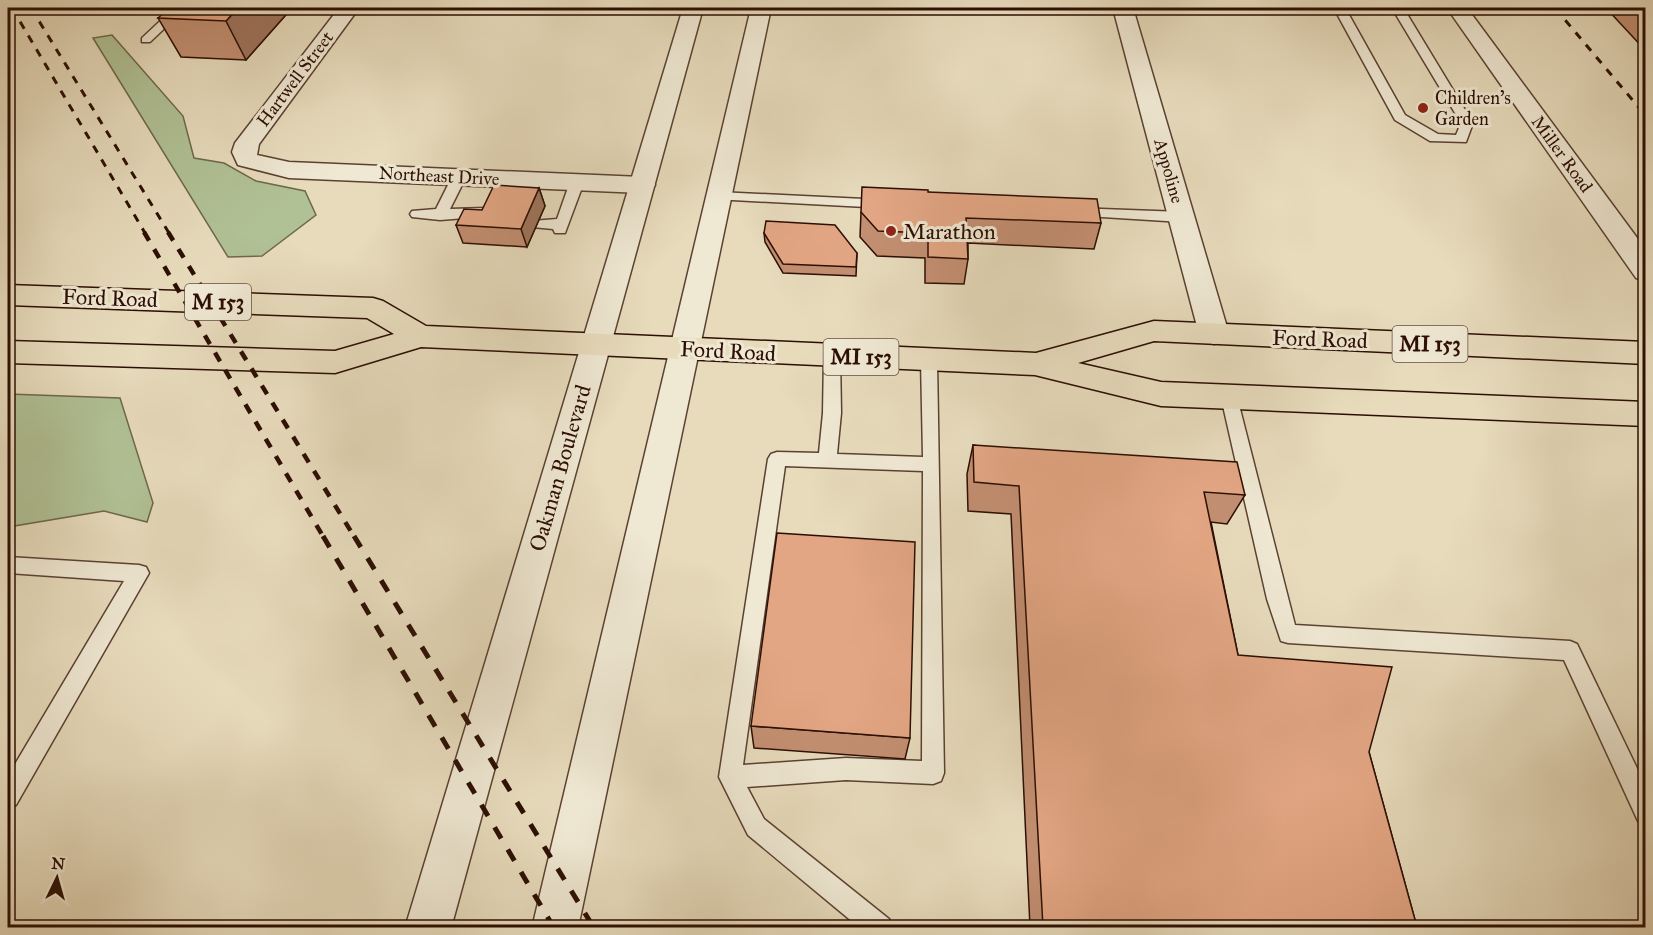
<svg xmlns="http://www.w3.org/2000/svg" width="1653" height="935" font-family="'IM FELL Great Primer',serif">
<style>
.green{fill:#b0c195;stroke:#6e684c;stroke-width:1.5}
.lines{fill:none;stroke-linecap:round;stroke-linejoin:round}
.service-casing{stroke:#5b4131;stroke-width:3}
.minor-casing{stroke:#5b4131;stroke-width:3}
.tertiary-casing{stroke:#5b4131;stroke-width:3}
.primary-casing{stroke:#2c0e03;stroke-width:3}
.service{fill:#efe8d3;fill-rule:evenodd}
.minor{fill:#efe8d3;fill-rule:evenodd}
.tertiary{fill:#efe8d3;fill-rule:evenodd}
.primary{fill:#e7dbbc;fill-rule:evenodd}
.rail-far2{stroke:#2c0e03;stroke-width:3;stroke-dasharray:8 8;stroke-linecap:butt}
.rail-far1{stroke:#2c0e03;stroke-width:4.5;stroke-dasharray:10 10;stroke-linecap:butt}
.rail{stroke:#2c0e03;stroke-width:5;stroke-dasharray:13 13;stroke-linecap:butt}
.wall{fill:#c38f72;stroke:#2c0e03;stroke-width:1.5}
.shaded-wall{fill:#9f745c;stroke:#2c0e03;stroke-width:1.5}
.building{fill:#e3a684;stroke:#2c0e03;stroke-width:1.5}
.poi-dot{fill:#8f2418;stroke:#efe8d3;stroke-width:2}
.labels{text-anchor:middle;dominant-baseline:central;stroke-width:6;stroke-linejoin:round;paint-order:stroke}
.far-street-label{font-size:18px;fill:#2c0e03;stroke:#efe8d3}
.far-poi-label{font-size:18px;fill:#2c0e03;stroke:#efe8d3;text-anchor:start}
.shield{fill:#efe8d3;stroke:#664f41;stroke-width:1.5}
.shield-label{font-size:21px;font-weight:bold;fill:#2c0e03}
.poi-label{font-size:22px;fill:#2c0e03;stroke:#efe8d3;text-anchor:start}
.street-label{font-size:22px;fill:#2c0e03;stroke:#efe8d3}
</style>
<rect width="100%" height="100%" fill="#e7dbbc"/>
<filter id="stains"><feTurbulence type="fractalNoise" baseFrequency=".00333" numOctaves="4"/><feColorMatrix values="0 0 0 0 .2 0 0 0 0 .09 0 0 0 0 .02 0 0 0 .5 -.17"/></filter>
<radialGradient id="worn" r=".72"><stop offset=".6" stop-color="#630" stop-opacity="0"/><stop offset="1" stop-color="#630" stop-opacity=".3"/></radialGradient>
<g class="green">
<polygon points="112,35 183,116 194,158 224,163 256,181 305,191 316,215 262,256 228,257 93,38"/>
<polygon points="8,394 120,398 153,503 147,522 104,511 8,527"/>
</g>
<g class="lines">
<defs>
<g id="service">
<polygon points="174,8 186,8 150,42 142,42 142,38"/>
<path d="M1342 8 1463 9 1465 11 1459 14H1407L1473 123 1466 142 1430 141 1395 120 1336 12ZM1348 13H1395L1461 123 1456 135 1438 134 1405 115Z"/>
<polygon points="459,173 466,177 450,209 486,208 493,213 491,216 440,220 412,217 410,214 412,211 436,209 452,177"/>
<polygon points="577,178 584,182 565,233 555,233 553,229 532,227 530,224 532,221 557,219 570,182"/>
<polygon points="719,192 885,200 892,204 885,208 714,199 712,196"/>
<polygon points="1075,208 1182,212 1189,217 1182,222 1070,215 1068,212"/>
<path d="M832 349 838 351 840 355 841 413 837 454 923 457 921 360 923 356H935L937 360 944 773 941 781 933 784 846 780 747 787 764 819 889 919 892 928H860L748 835 719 777 768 459 771 454 777 452 819 453 823 413 824 355 826 351ZM785 466 923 471 922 761 846 758 743 765Z"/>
<polygon points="1229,391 1235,392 1237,397 1295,625 1570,641 1577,644 1646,787 1646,824 1638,821 1564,660 1288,643 1281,641 1267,599 1221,397 1223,392"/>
<polygon points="8,557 139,565 146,567 149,573 16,805 8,808 8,776 124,581 8,573"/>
</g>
<g id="minor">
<polygon points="339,8 359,8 259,144 257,155 289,162 642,177 651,179 655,185 651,191 642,193 289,178 238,165 232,152 235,143"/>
<polygon points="1113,8 1133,8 1229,334 1224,341 1214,344 1204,341 1199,334"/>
</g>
<g id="tertiary">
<polygon points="683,8 703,8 451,928 405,928"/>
<polygon points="751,8 771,8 578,928 532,928"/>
<polygon points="1447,8 1467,8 1646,250 1646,280 1636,278"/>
</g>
<polygon id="primary" points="8,285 373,298 383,301 426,326 1036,353 1154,321 1646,342 1646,364 1154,341 1078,363 1161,382 1646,402 1646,426 1161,406 1035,375 421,347 335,373 8,363 8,341 335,351 394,334 367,318 8,305"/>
</defs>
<use href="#service" class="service-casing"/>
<use href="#minor" class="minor-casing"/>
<use href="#tertiary" class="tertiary-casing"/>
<use href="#primary" class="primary-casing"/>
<use href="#service" class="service"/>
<use href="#minor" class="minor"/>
<use href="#tertiary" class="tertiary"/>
<use href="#primary" class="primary"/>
<g class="rail-far2">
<polyline points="12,8 145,233"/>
<polyline points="31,8 169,233"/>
<polyline points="1555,8 1646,116"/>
</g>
<g class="rail-far1">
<polyline points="144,232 324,538"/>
<polyline points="168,232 355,538"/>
</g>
<g class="rail">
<polyline points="323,536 554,928"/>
<polyline points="354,536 594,928"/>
</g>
</g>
<g class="wall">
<polygon points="292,8 246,60 181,57 158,18"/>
<polygon points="1606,8 1646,8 1646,51"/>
<polygon points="539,188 545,206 527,247 463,243 456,225 482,210"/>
<polygon points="928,192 1101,223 1094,249 968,243 968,259 964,284 925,283 925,258 877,256 860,237 861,212"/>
<polygon points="764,233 857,253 856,276 783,273 765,242"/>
<polygon points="973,445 1245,495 1227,524 1211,522 1238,655 1369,752 1417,927 1030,927 1011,514 968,511 967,474"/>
<polygon points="751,726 910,738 905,759 754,748"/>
</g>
<g class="shaded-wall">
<polygon points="238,8 292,8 246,60 226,21"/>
<polygon points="539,188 545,206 527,247 521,229"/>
</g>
<g class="building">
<polygon points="169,8 238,8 226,21 158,18"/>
<polygon points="494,185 539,188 521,229 456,225 464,209 482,210"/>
<polygon points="862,187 928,190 928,192 1097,199 1101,223 966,218 968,259 928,257 928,233 878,231 861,212"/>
<polygon points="766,221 835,225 857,253 856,267 783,264 764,233"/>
<polygon points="973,445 1237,462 1245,495 1204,492 1238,655 1392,667 1369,752 1417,927 1043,927 1019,486 974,482"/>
<polygon points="777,533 915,542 910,738 751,726"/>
</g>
<g class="poi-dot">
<circle cx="1423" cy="108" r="6"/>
<circle cx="891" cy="231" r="6"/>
</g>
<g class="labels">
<g class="far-street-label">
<text transform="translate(295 79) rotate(-53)">Hartwell Street</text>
<text transform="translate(1562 154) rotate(54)">Miller Road</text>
<text transform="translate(1169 171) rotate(74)">Appoline</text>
<text transform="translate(439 176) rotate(3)">Northeast Drive</text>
</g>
<g class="far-poi-label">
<text x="1435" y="98">Children's<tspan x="1435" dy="21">Garden</tspan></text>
</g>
<g class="shield">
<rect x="185" y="284" width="66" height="36" rx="4.5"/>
<rect x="1392.5" y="326" width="75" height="36" rx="4.5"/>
<rect x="823.5" y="339" width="75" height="36" rx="4.5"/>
</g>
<g class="shield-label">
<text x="218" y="302">M 153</text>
<text x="1430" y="344">MI 153</text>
<text x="861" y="357">MI 153</text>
</g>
<g class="poi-label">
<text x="903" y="231">Marathon</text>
</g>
<g class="street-label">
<text transform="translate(110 298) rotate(2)">Ford Road</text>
<text transform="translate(1320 339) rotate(2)">Ford Road</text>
<text transform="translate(728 351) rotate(3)">Ford Road</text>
<text transform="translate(560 468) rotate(-74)">Oakman Boulevard</text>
</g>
</g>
<rect width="1653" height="935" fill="none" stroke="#e7dbbc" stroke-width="30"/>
<rect x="9" y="9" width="1635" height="917" fill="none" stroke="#2c0e03" stroke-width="3"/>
<rect x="15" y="15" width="1623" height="905" fill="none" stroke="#2c0e03" stroke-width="1.5"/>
<g transform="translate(57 878) rotate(5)" stroke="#efe8d3" stroke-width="4.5" paint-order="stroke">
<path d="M0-4.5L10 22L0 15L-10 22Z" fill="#2c0e03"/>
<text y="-9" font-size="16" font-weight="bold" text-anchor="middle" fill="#2c0e03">N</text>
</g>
<rect width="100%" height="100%" filter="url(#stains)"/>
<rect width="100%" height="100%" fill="url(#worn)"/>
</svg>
